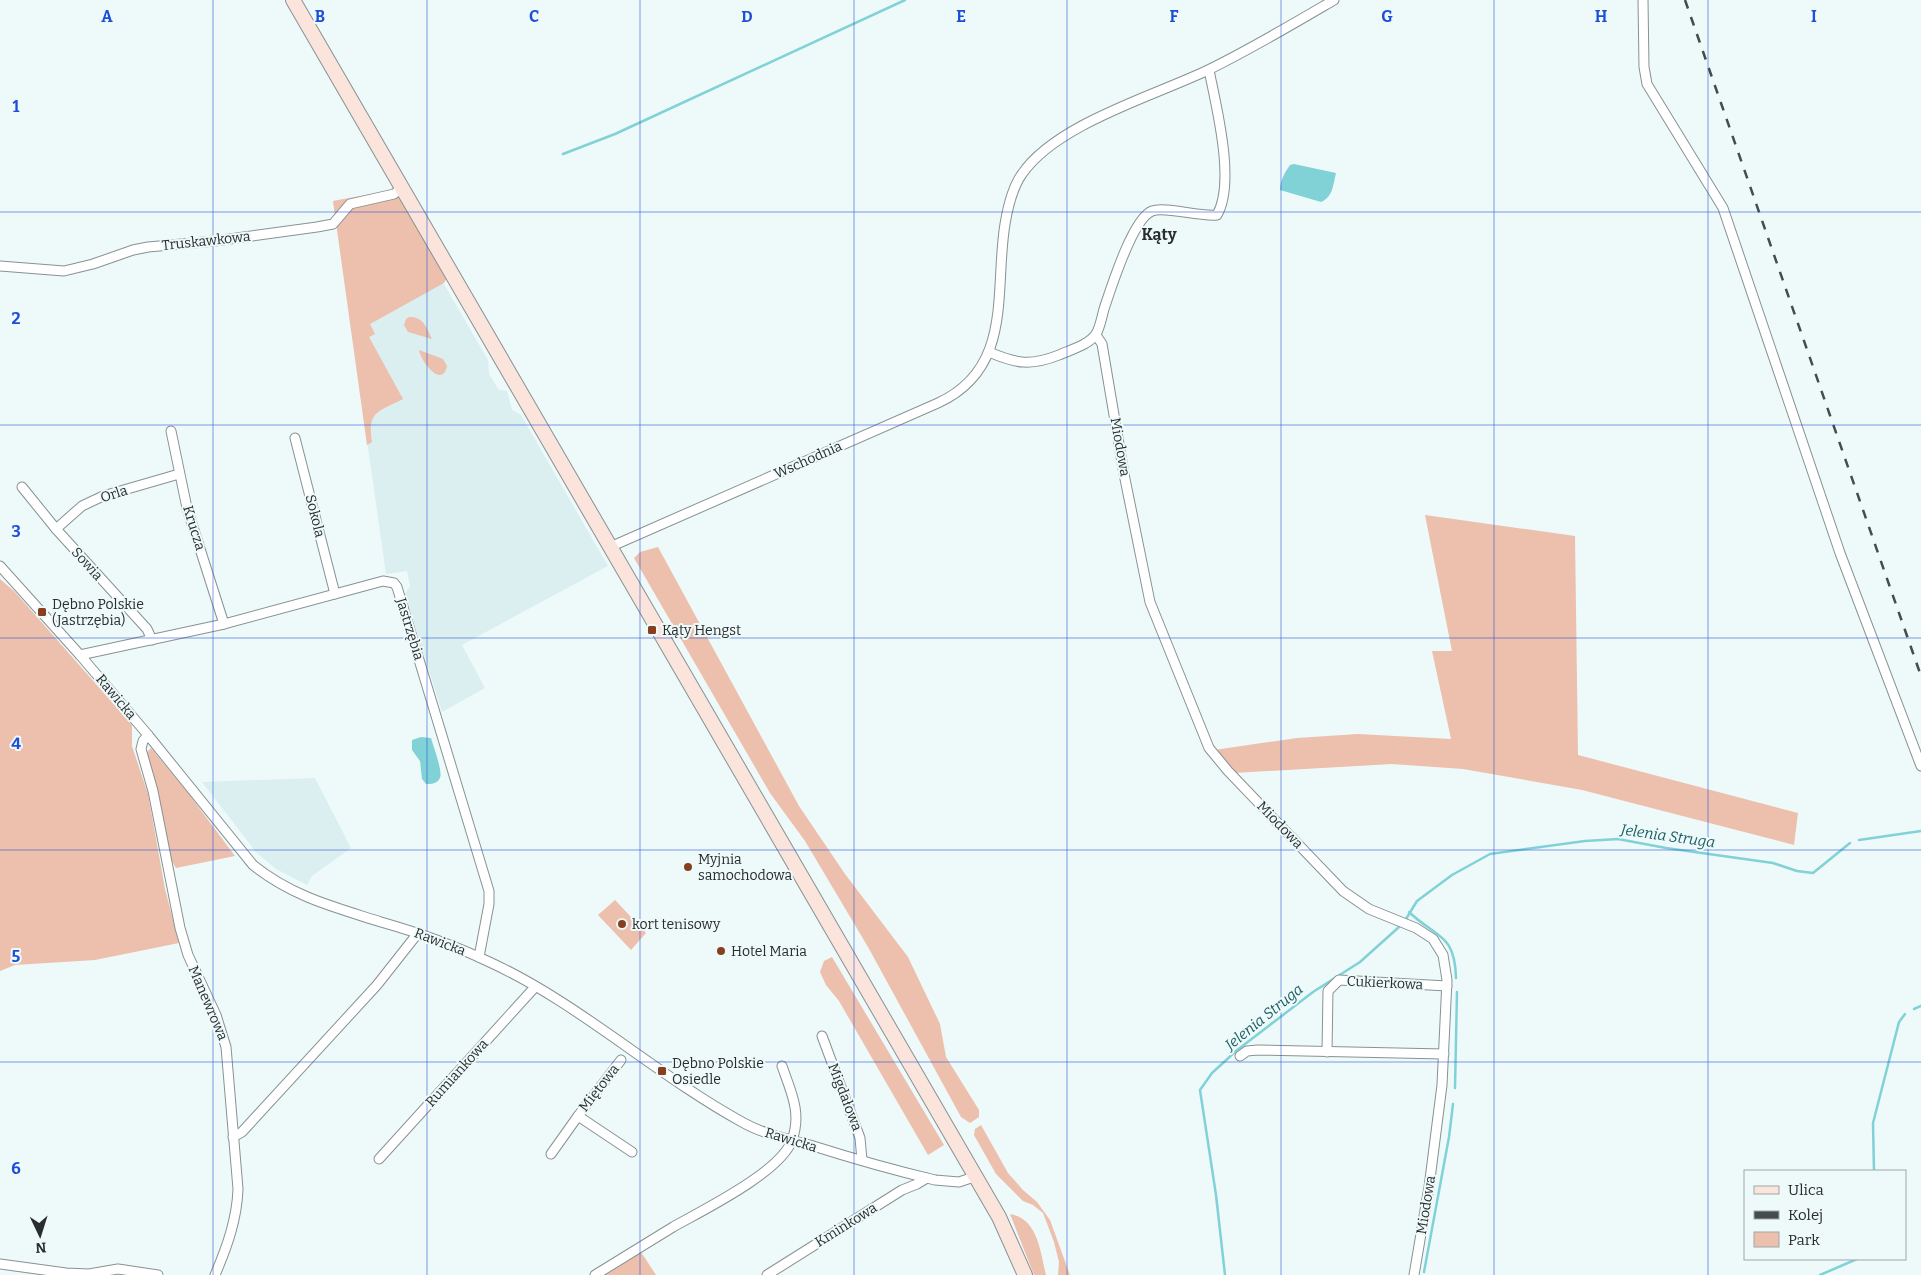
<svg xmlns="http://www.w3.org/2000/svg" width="1921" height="1275" font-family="Bitter,serif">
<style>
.built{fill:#dbeff0}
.green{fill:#edbfad}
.water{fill:#80d2d7}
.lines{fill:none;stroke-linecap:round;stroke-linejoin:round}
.stream{stroke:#80d2d7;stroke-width:2.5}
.minor-casing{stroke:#889293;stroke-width:11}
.secondary-casing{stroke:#889293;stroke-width:16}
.minor{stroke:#fff;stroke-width:9}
.secondary{stroke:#fae4db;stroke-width:14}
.rail{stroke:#464b4c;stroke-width:2.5;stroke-dasharray:9 9;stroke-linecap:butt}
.grid{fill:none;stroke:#1d4ed8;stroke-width:1;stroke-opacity:0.55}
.poi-dot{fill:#873f20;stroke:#eef9fa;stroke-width:2}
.labels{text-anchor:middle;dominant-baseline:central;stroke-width:4;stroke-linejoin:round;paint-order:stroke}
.street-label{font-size:14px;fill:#292d2e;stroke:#eef9fa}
.poi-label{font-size:14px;fill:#292d2e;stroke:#eef9fa;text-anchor:start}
.water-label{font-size:15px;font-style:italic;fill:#195e62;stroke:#eef9fa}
.quarter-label{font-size:16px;font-weight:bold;fill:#292d2e;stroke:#eef9fa}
.grid-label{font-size:16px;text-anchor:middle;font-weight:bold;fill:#1d4ed8;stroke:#eef9fa;stroke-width:4;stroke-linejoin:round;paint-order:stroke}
</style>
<rect width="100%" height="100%" fill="#eef9fa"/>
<g class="built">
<polygon points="382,192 394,198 488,360 489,374 499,390 507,391 512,410 521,415 608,566 462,645 485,688 442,712 405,594 410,586 407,571 386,574 333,201"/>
<polygon points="315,778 351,848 312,876 307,885 276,869 256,852 202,782"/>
</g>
<g class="green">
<path d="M382 192 403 200 447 278 444 283 370 324 375 334 369 337 403 399C378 412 367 411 372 442L367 445 333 201Z"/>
<path d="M409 317C423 316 427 328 432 339L408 332 404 325 406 319Z"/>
<path d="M419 350 443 359 447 366C442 389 421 362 419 350Z"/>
<polygon points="1425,515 1575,536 1578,755 1798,813 1794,845 1582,790 1463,769 1392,764 1234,773 1214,750 1297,738 1358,734 1451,739 1432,651 1452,651"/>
<polygon points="658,547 799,806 845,874 908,957 940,1024 946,1057 979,1110 979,1117 970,1123 961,1117 868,947 805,841 770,793 634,558 640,552"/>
<polygon points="0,579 15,592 132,725 132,746 148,794 165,889 179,943 95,960 15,965 0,971"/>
<polygon points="151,748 188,793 235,856 176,868 170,858 146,753"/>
<polygon points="615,900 646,933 631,950 598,915"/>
<polygon points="832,957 944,1145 928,1155 839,1001 826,985 820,972 824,961"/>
<polygon points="981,1125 1008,1173 1023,1190 1037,1202 1050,1220 1070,1275 1058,1275 1059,1262 1054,1242 1043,1213 1033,1205 1023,1201 996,1174 974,1135 975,1129"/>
<path d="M1010 1214C1038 1219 1040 1251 1046 1275H1034Z"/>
<polygon points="639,1249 656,1275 595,1275"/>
</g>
<g class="water">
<path d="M1294 164 1336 173C1333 185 1333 197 1321 202L1280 190C1280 181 1285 172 1290 165Z"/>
<path d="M421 737 431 738C433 745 443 772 440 778 437 784 431 784 426 784L422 779 420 761 412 750V740Z"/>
</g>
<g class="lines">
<g class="stream">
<polyline points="563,154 615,134 905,0"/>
<polyline points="1859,840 1921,831"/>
<path d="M1409 912C1436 938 1455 933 1456 978"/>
<polyline points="1406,919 1417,901 1452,875 1490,854 1585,841 1618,839 1666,848 1773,863 1797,871 1813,873 1850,843"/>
<polyline points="1914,1009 1921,1006"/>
<polyline points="1455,1088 1457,992"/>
<polyline points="1874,1171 1873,1123 1899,1022 1905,1014"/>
<polyline points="1424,1272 1449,1137 1453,1104"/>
<polyline points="1225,1275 1216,1195 1200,1090 1212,1073 1236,1051 1313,992 1360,962 1399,927"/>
<polyline points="1820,1275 1857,1259"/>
</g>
<defs>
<g id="minor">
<polyline points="1643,0 1644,67 1647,84 1723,208 1840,553 1921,766"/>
<polyline points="0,266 64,271 93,264 133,250 148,247 215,241 317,227 333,224 350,204 394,194 402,188"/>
<polyline points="1096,335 1102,344 1124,474 1150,602 1209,748 1228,771 1343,891 1369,909 1416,928 1433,939 1443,955 1447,980 1442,1085 1429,1187 1414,1275"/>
<path d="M989 352C1017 364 1031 366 1059 355 1070 350 1089 345 1096 334 1100 328 1102 316 1104 309 1111 288 1133 218 1152 211 1165 206 1199 217 1217 215 1236 182 1216 106 1209 70"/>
<polyline points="171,431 187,508 224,624"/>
<polyline points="295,438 335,594"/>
<polyline points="22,487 56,529 147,629 152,640"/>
<polyline points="56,529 82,506 103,496 179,474"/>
<path d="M610 547 938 403C1014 368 994 291 1005 224 1008 206 1012 188 1022 174 1056 124 1154 96 1208 70 1251 49 1293 24 1334 0"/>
<path d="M0 566 80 655 148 735 253 865C293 897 334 907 381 922 416 932 451 944 485 960 577 1001 653 1073 742 1122 763 1134 787 1139 810 1145 851 1158 893 1170 935 1180L959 1182 974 1177"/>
<polyline points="80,655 224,624 383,581 394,583 397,587 489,891 489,904 479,957"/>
<path d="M148 735 143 741 141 749 153 791 180 928 188 955 216 1015 226 1047 238 1189C237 1219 227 1247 215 1275"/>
<polyline points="822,1036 860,1138 862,1160"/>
<polyline points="1327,1052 1328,991 1339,980 1447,986"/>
<polyline points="1240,1056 1247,1051 1258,1050 1444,1054"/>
<polyline points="578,1116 632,1152"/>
<polyline points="233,1137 242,1132 377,985 418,933"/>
<polyline points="551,1154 578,1116 621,1060"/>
<polyline points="379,1159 535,987"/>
<polyline points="0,1264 66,1273 89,1274 118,1269 158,1275"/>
<path d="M595 1275C621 1259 647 1243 673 1227 703 1210 781 1172 792 1140 802 1113 791 1092 782 1066"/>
<polyline points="767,1275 902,1190 917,1184 927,1178"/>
</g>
<polyline id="secondary" points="293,0 999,1217 1025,1275"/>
</defs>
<use href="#minor" class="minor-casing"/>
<use href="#secondary" class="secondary-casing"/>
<use href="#minor" class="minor"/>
<use href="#secondary" class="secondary"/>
<polyline class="rail" points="1685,0 1921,676"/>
</g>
<path class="grid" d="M213 0V1275M427 0V1275M640 0V1275M854 0V1275M1067 0V1275M1281 0V1275M1494 0V1275M1708 0V1275M0 212H1921M0 425H1921M0 638H1921M0 850H1921M0 1062H1921"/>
<g class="poi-dot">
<rect x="37" y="607" width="10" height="10" rx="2.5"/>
<rect x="647" y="625" width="10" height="10" rx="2.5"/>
<circle cx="688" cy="867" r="5"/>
<circle cx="622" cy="924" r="5"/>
<circle cx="721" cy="951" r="5"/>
<rect x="657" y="1066" width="10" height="10" rx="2.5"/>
</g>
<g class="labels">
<g class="street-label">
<text transform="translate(206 241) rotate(-6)">Truskawkowa</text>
<text transform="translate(1120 447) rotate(80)">Miodowa</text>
<text transform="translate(808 460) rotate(-24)">Wschodnia</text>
<text transform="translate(114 494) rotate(-18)">Orla</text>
<text transform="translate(315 516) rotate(76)">Sokola</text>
<text transform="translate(194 528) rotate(73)">Krucza</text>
<text transform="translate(87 564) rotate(48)">Sowia</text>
<text transform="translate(410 629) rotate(73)">Jastrzębia</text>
<text transform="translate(116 697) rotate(50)">Rawicka</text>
<text transform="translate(1280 825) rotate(46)">Miodowa</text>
<text transform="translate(440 942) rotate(21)">Rawicka</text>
<text transform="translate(1385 983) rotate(3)">Cukierkowa</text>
<text transform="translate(208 1003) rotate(67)">Manewrowa</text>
<text transform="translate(457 1073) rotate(-48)">Rumiankowa</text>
<text transform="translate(599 1088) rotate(-52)">Miętowa</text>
<text transform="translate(845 1097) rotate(69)">Migdałowa</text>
<text transform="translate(791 1140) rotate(17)">Rawicka</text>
<text transform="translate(1426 1205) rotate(-81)">Miodowa</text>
<text transform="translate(846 1225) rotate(-32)">Kminkowa</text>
</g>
<g class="poi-label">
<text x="52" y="604">Dębno Polskie<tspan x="52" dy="16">(Jastrzębia)</tspan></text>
<text x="662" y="630">Kąty Hengst</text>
<text x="698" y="859">Myjnia<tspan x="698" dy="16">samochodowa</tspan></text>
<text x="632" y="924">kort tenisowy</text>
<text x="731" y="951">Hotel Maria</text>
<text x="672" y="1063">Dębno Polskie<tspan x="672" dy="16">Osiedle</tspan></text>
</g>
<g class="water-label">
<text transform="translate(1668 836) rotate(8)">Jelenia Struga</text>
<text transform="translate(1264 1017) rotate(-39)">Jelenia Struga</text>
</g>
<g class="quarter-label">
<text x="1159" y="234">Kąty</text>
</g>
</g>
<g class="grid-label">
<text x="107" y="22">A</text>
<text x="320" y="22">B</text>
<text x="534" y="22">C</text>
<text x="747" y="22">D</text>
<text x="961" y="22">E</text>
<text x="1174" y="22">F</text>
<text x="1387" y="22">G</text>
<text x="1601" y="22">H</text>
<text x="1814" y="22">I</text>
<text x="16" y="112">1</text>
<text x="16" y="324">2</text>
<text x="16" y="537">3</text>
<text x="16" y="749">4</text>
<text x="16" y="962">5</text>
<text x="16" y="1174">6</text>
</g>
<rect x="1744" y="1170" width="162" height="90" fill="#eef9fa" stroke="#9fa7a8"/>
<rect x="1754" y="1186" width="25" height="8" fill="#fae4db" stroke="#9fa7a8"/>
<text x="1788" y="1195" font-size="15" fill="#292d2e">Ulica</text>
<rect x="1754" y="1211" width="25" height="8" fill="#464b4c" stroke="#9fa7a8"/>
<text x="1788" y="1220" font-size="15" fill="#292d2e">Kolej</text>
<rect x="1754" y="1232" width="25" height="15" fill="#edbfad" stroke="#9fa7a8"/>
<text x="1788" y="1245" font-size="15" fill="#292d2e">Park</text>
<g transform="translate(40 1235) rotate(176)" stroke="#eef9fa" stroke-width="4" paint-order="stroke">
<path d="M0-4L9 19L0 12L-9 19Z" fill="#292d2e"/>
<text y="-8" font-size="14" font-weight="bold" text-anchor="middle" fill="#292d2e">N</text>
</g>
</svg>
